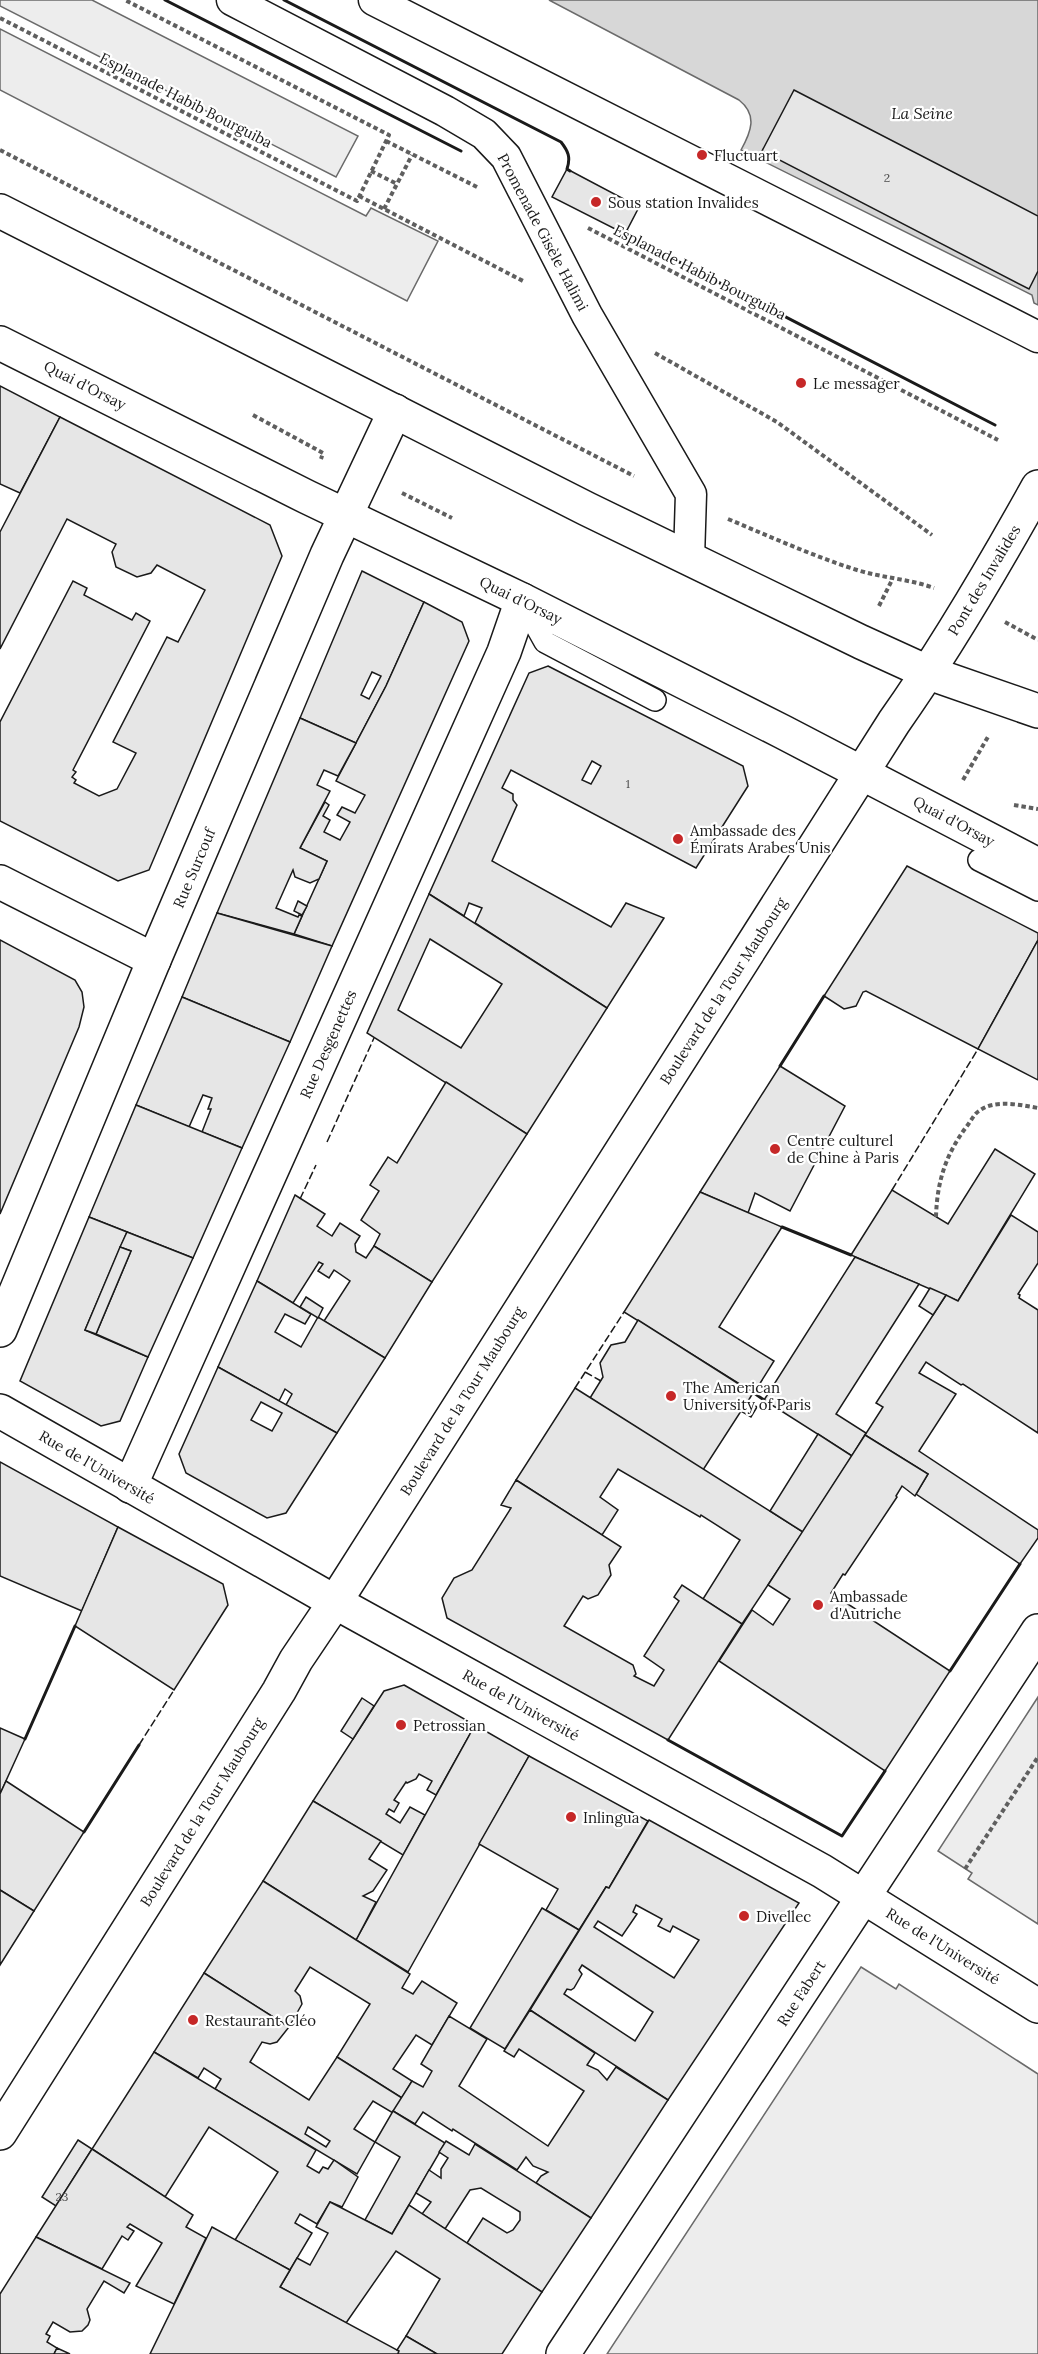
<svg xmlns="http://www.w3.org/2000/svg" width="1038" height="2354" font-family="Lora,serif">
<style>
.green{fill:#ededed;stroke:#6a6a6a;stroke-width:1.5}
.water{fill:#d7d7d7;stroke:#6a6a6a;stroke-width:1.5}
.building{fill:#e6e6e6;stroke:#1a1a1a;stroke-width:1.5;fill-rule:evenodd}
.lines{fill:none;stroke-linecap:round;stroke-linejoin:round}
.service-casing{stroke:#1a1a1a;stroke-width:24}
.pedestrian-casing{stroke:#1a1a1a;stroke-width:33}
.minor-casing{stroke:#1a1a1a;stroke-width:36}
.tertiary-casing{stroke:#1a1a1a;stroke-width:36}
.primary-casing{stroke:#1a1a1a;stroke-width:36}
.path{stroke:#5f5f5f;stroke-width:4;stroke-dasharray:4.5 3;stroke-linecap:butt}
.service{stroke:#fff;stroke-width:21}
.pedestrian{stroke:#fff;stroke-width:30}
.minor{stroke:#fff;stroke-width:33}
.tertiary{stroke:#fff;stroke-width:33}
.primary{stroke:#fff;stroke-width:33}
.fence{stroke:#1a1a1a;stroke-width:1.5;stroke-dasharray:8 3;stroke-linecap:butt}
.wall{stroke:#1a1a1a;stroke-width:3}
.poi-dot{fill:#c62828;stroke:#fff;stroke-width:2}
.labels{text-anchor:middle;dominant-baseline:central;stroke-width:4.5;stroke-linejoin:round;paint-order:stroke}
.number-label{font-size:12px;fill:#4d4d4d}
.street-label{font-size:15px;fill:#1a1a1a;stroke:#fff}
.poi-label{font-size:15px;fill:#1a1a1a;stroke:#fff;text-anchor:start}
.water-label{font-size:16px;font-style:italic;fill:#1a1a1a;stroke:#fff}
</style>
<rect width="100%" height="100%" fill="#fff"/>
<g class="green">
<polygon points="0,0 92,0 358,136 336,177 0,6"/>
<polygon points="0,29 366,216 371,208 438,241 407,301 0,90"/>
<polygon points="1038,1697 1038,1924 968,1879 972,1873 938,1851"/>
<polygon points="861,1967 896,1989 899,1984 1038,2074 1038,2354 607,2354"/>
</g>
<path class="water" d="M549 0H1038V305L1034 303 1032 295 741 150C751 132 758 115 739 100Z"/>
<g class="building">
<polygon points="794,90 1038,216 1038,271 1029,289 762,151"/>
<polygon points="567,169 639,207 625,234 552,197"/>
<polygon points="0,386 60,417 20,493 0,484"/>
<polygon points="60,417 270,525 282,556 149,870 118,881 0,821 0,722 73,581 87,588 84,595 132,620 136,613 150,621 73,770 76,772 72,777 76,780 74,783 99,796 117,789 136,753 113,742 167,637 178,642 205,590 157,565 151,573 137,577 116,567 112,552 116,544 67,519 0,649 0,532"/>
<path d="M362 571 424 602 386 686 356 743 300 718ZM372 672 381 676 369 699 361 695Z"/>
<polygon points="424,602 462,622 469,641 332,946 294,934 327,861 300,848 325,802 329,805 323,816 330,820 324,832 340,840 350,822 337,815 342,807 355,813 365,795 336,781 386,686"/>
<path d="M548 666 743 766 748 786 696 868 511 770 502 788 513 794V800L517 805 492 861 611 927 626 903 664 918 607 1008 475 923 482 908 469 903 464 916 429 894 529 673ZM592 761 601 766 591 784 582 780Z"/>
<polygon points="300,718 356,743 338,776 324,770 317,785 330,791 300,848 327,861 319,879 310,883 295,877 293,870 276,908 298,917 299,915 302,916 294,934 217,913"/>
<polygon points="907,866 1038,933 1038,940 978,1049 866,991 863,992 856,1006 844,1009 824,996"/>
<path d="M429 894 607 1008 527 1134 367 1033ZM430 939 502 984 461 1048 398 1010Z"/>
<polygon points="298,901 307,906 302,915 294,911"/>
<polygon points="217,913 332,946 290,1042 182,997"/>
<polygon points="0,940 75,980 82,992 84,1007 79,1027 0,1214"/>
<polygon points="1038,940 1038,1080 978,1049"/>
<polygon points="182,997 290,1042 242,1148 202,1132 211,1109 208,1109 212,1098 203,1095 189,1127 136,1105"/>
<polygon points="780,1066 845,1106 790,1211 755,1193 748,1213 700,1192"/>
<polygon points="446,1082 527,1134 432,1282 374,1246 380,1234 361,1220 379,1191 370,1185 388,1157 397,1163"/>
<polygon points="136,1105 242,1148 193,1258 89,1217"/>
<polygon points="995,1149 1035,1174 958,1301 851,1255 892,1190 948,1224"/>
<polygon points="700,1192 782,1227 719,1327 774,1361 754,1393 624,1312"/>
<polygon points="295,1195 325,1214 317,1226 332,1236 340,1223 360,1236 355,1244 356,1252 366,1258 374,1246 432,1282 385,1358 324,1321 350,1281 334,1270 329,1278 318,1271 323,1264 319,1262 293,1303 257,1281"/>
<polygon points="1011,1215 1038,1232 1038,1263 1018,1294 1020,1295 1019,1298 1038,1310 1038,1433 963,1384 961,1385 926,1362 919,1373 956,1394 919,1451 1038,1530 1038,1538 1020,1564 916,1494 928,1474 865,1435 883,1407 876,1403 946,1295 958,1301"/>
<polygon points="89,1217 127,1232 85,1330 148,1357 120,1421 101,1426 20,1381"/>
<polygon points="127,1232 193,1258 148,1357 96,1334 131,1251 120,1247"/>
<polygon points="120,1247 131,1251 96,1334 85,1330"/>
<polygon points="855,1257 919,1284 836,1414 866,1433 852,1456 764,1400"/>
<polygon points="257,1281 311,1314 305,1324 285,1314 275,1332 301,1347 318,1317 385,1358 337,1433 286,1405 292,1394 285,1389 279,1401 218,1367"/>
<polygon points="930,1288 946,1295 933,1315 919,1306"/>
<polygon points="306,1297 323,1308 318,1318 300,1307"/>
<polygon points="638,1320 753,1393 748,1401 757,1407 751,1417 741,1411 703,1470 590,1398 603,1377 600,1363 611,1345 625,1342"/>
<path d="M218 1367 337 1433 286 1513 267 1518 186 1473 179 1454ZM261 1402 282 1413 272 1431 251 1420Z"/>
<polygon points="575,1388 803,1532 742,1624 703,1599 740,1540 701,1515 700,1517 618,1469 600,1497 618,1510 602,1535 516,1480"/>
<polygon points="818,1434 852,1456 803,1532 770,1511"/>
<polygon points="865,1435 928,1474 915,1496 902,1486 896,1496 897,1497 845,1575 843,1574 831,1593 950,1671 885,1771 719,1661 752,1610 773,1625 790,1599 768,1585"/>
<polygon points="0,1462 118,1527 82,1611 0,1576"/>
<polygon points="516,1480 621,1547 609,1565 611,1575 598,1595 588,1599 583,1596 564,1626 633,1665 636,1674 634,1676 654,1686 664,1670 644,1656 679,1601 674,1597 682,1585 742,1624 668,1740 447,1618 442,1598 454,1578 472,1570 511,1508 501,1505"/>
<polygon points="118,1527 223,1584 228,1605 174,1690 75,1626"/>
<polygon points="404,1685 475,1725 436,1795 427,1790 432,1781 419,1774 416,1779 407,1783 406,1782 394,1800 399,1803 394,1812 389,1809 386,1814 400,1823 410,1807 425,1815 403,1855 313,1801 384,1691"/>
<polygon points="362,1698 374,1706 353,1739 341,1731"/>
<polygon points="475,1725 529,1756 408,1972 356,1940"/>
<polygon points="0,1728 25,1739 0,1794"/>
<polygon points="529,1756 648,1821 609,1888 606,1887 579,1930 546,1910 558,1889 479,1844"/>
<polygon points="6,1781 84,1832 34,1911 0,1890 0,1794"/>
<polygon points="313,1801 381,1841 369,1859 387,1870 373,1891 363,1896 376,1902 356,1940 263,1881"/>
<path d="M649 1820 799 1903 668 2100 530 2010 606 1887 609 1888ZM636 1905 662 1919 658 1926 670 1932 673 1926 699 1940 674 1978 594 1927 598 1921 622 1936 637 1914 633 1912ZM582 1965 653 2012 635 2041 564 1994 567 1989 571 1990 574 1988 582 1974 579 1970Z"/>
<polygon points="263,1881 410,1974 402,1988 413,1994 422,1981 457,2003 432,2045 416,2035 393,2069 412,2081 402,2098 337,2057 370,2004 310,1967 295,1991 300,1996 302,2004 289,2027 204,1973"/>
<polygon points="0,1890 34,1911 0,1965"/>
<polygon points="542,1908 579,1930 505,2049 470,2028"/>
<path d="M204 1973 289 2027 277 2042 270 2044 262 2042 250 2062 309 2100 337 2057 402 2098 393 2113 373 2101 354 2129 375 2142 357 2174 215 2089 221 2079 204 2068 198 2078 154 2052ZM308 2127 330 2141 326 2147 305 2134Z"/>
<polygon points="530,2010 595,2053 587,2065 598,2070 607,2080 616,2067 668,2100 591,2218 536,2183 541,2176 548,2172 533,2166 526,2157 517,2170 453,2129 452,2131 423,2112 415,2124 393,2111 412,2081 423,2087 432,2071 421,2064 449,2016 487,2039 459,2086 548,2146 584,2091 519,2049 514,2057 504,2051"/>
<polygon points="154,2052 316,2150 307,2166 319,2173 323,2167 328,2169 334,2160 358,2177 342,2207 330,2202 317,2224 300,2214 295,2223 312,2233 290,2270 235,2240 278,2172 209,2127 165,2197 92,2149"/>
<polygon points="393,2111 445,2143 392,2234 365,2220 400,2157 375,2142"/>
<polygon points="78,2140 92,2149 56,2206 42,2197"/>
<polygon points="446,2141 469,2155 475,2144 591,2218 542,2292 467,2243 483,2218 507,2233 513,2230 520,2220 520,2212 481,2188 470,2190 445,2229 422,2214 431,2202 416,2193 429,2170 441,2178 441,2169 448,2158 439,2152"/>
<polygon points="92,2149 193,2215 186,2227 206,2238 174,2304 136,2286 162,2243 130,2224 127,2227 134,2231 128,2240 122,2236 102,2269 36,2237"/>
<polygon points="330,2202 392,2234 409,2205 542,2292 502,2354 437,2354 406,2336 440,2279 396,2251 346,2323 280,2287 297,2258 310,2265 328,2233 316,2227"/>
<polygon points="212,2227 290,2270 280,2287 399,2351 398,2354 150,2354"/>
<polygon points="36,2237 130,2283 124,2293 104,2281 87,2309 90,2320 88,2325 82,2331 70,2332 53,2322 46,2334 50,2336 47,2342 57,2348 54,2354 0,2354 0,2294"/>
<polygon points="406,2336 437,2354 398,2354 399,2351 397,2350"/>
<polygon points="57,2348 70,2354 54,2354"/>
</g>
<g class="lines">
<defs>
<g id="service">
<polyline points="522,601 545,642 655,700"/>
<polyline points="979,860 1038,890"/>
</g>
<g id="pedestrian">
<polyline points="232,0 445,111 484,134 506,157 587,315 691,494 689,558"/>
<polyline points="374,0 1038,337"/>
</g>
<g id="minor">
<polyline points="0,343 307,497 522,600 783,732 1038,865"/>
<polyline points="0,882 154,960"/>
<polyline points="0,1330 154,960 327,555 395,411"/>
<polyline points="0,1411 335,1602 822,1871 1038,2006"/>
<polyline points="130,1486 504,652 522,600"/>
<polyline points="563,2354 1038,1631"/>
</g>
<path id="tertiary" d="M0 2133 279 1691 296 1660 335 1602 894 722C947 647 993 568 1038 487"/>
<polyline id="primary" points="0,211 587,509 861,642 929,673 1038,711"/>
</defs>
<use href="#service" class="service-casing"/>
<use href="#pedestrian" class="pedestrian-casing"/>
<use href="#minor" class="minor-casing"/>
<use href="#tertiary" class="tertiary-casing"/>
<use href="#primary" class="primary-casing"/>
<g class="path">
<polyline points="0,18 357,201 389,135 125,0"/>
<polyline points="386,141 477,187"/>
<polyline points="0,150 634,476"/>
<polyline points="371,171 397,184"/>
<polyline points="359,196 525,282"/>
<polyline points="384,209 412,155"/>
<polyline points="588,228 998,440"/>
<polyline points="655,353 777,422 932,535"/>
<polyline points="253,415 323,453 321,459"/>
<polyline points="402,493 452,518"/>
<path d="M728 519C771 537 813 556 857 570 883 578 909 579 934 588"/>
<polyline points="879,606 892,580"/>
<polyline points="1005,622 1038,640"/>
<polyline points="963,780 989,735"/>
<polyline points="1014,805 1038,809"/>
<path d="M936 1217C937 1181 946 1154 967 1126 971 1121 974 1114 979 1111 994 1099 1021 1105 1038 1108"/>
<polyline points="965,1869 1038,1757"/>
</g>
<use href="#service" class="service"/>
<use href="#pedestrian" class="pedestrian"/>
<use href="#minor" class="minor"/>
<use href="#tertiary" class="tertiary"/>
<use href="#primary" class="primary"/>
<g class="fence">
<polyline points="327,1142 374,1038"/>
<polyline points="892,1190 978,1049"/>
<polyline points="300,1199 316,1165"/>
<polyline points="585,1372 601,1381"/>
<polyline points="575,1388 624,1312"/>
<polyline points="139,1745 174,1690"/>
</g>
<g class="wall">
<polyline points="165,0 461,151"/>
<path d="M284 0 561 142C568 151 571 157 567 169L570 171"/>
<polyline points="627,231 625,234 995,425"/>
<polyline points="780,1066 824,996"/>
<polyline points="782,1227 851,1255"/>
<polyline points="754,1393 764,1400"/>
<polyline points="950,1671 1020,1564"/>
<polyline points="25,1739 75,1626"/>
<polyline points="668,1740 842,1836 885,1771"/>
<polyline points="84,1832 139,1745"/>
</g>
</g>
<g class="poi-dot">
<circle cx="702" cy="155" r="6"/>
<circle cx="596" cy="202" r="6"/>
<circle cx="801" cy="383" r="6"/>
<circle cx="678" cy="839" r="6"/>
<circle cx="775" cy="1149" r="6"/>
<circle cx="671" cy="1396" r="6"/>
<circle cx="818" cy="1605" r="6"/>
<circle cx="401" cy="1725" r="6"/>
<circle cx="571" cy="1817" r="6"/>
<circle cx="744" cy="1916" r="6"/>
<circle cx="193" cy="2020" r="6"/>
</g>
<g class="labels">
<g class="number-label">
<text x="887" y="177">2</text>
<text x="628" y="783">1</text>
<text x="62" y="2196">23</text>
</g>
<g class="street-label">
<text transform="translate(186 100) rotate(27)">Esplanade Habib Bourguiba</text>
<text transform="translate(543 232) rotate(62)">Promenade Gisèle Halimi</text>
<text transform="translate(700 272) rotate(27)">Esplanade Habib Bourguiba</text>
<text transform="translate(85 385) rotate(27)">Quai d'Orsay</text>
<text transform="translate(984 580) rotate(-59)">Pont des Invalides</text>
<text transform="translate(521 600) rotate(26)">Quai d'Orsay</text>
<text transform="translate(954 821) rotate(28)">Quai d'Orsay</text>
<text transform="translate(194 868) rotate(-67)">Rue Surcouf</text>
<text transform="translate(723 991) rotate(-57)">Boulevard de la Tour Maubourg</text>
<text transform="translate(328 1044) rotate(-66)">Rue Desgenettes</text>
<text transform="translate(462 1401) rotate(-58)">Boulevard de la Tour Maubourg</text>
<text transform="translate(97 1467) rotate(30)">Rue de l'Université</text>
<text transform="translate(521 1705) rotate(29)">Rue de l'Université</text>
<text transform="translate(202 1812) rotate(-58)">Boulevard de la Tour Maubourg</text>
<text transform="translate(943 1946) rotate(32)">Rue de l'Université</text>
<text transform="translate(801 1993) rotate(-57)">Rue Fabert</text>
</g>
<g class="poi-label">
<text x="714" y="155">Fluctuart</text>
<text x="608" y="202">Sous station Invalides</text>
<text x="813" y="383">Le messager</text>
<text x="690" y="830">Ambassade des<tspan x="690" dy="17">Émirats Arabes Unis</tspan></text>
<text x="787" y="1140">Centre culturel<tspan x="787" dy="17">de Chine à Paris</tspan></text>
<text x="683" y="1387">The American<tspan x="683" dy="17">University of Paris</tspan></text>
<text x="830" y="1596">Ambassade<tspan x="830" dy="17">d'Autriche</tspan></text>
<text x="413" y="1725">Petrossian</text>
<text x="583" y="1817">Inlingua</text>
<text x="756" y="1916">Divellec</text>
<text x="205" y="2020">Restaurant Cléo</text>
</g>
<g class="water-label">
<text x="922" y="113">La Seine</text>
</g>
</g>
</svg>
